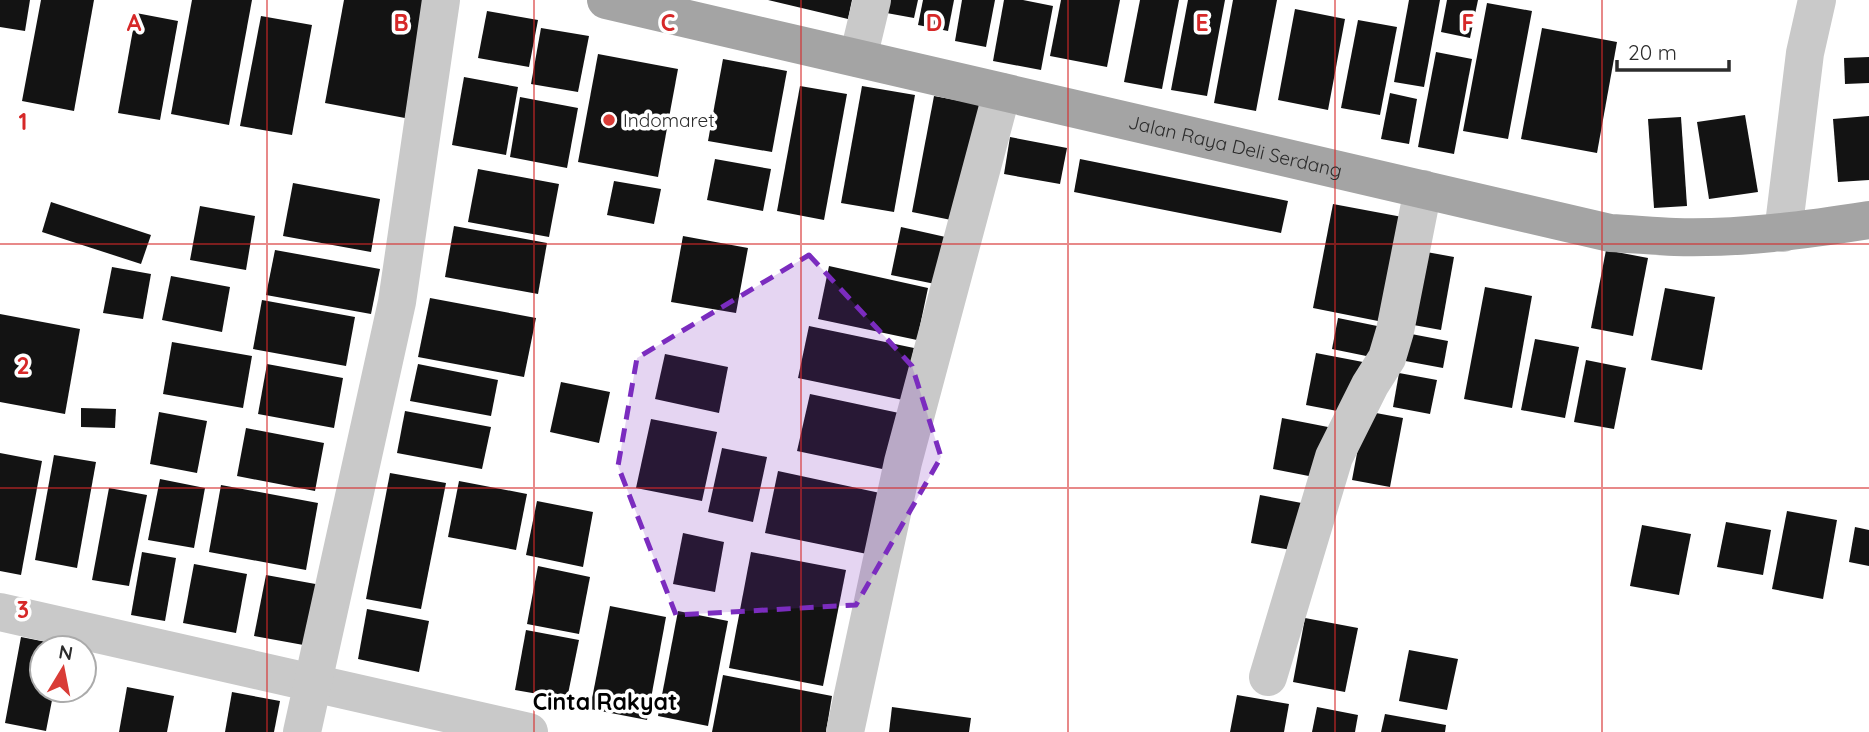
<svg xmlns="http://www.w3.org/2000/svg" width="1869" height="732" font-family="Quicksand,sans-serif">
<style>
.building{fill:#131313}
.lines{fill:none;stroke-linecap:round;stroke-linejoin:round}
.minor{stroke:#c9c9c9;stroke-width:38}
.major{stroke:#a4a4a4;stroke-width:38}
.marked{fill:#7b2cbf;fill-opacity:0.2;stroke:#7b2cbf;stroke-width:5;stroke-dasharray:14 9;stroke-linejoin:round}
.grid{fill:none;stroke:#d62828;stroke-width:2;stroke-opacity:0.55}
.poi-dot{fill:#d93c37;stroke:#fff;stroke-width:2.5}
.labels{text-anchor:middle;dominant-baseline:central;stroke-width:7;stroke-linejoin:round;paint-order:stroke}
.poi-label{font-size:19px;fill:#2c2c2c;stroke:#fff;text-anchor:start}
.street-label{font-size:19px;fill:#2c2c2c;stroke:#fff}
.quarter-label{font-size:23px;font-weight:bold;fill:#000;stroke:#fff}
.grid-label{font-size:23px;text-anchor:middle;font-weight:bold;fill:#d62828;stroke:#fff;stroke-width:7;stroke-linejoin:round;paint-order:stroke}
</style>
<rect width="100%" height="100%" fill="#fff"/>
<g class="building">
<polygon points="0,0 30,0 25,31 0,27"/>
<polygon points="41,0 94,0 74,111 22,101"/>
<polygon points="192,0 252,0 229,125 171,114"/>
<polygon points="344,0 426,0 405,118 325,103"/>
<polygon points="768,0 852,0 848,19"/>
<polygon points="884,0 918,0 914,18 881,12"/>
<polygon points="923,0 954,0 948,31 918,25"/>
<polygon points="962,0 995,0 986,47 955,41"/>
<polygon points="1004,0 1023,0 1053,6 1041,70 993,61"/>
<polygon points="1061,0 1120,0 1107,67 1050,56"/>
<polygon points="1140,0 1179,0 1162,89 1124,82"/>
<polygon points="1188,0 1225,0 1207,96 1171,90"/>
<polygon points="1233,0 1277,0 1256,111 1214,103"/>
<polygon points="1409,0 1440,0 1424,87 1394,82"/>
<polygon points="1447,0 1478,0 1470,38 1441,32"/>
<polygon points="1487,3 1532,11 1508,139 1463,131"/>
<polygon points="1295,9 1345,19 1328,110 1278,100"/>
<polygon points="487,11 538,20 529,67 478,58"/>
<polygon points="136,13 178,21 160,120 118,113"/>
<polygon points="261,16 312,25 292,135 240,126"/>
<polygon points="1358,20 1397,27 1380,115 1341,108"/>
<polygon points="541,28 589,36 578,92 531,84"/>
<polygon points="1542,28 1617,42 1597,153 1521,139"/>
<polygon points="1436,52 1472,59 1454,154 1418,147"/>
<polygon points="598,54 678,69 658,177 578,162"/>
<polygon points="1869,57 1869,83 1845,84 1844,58"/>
<polygon points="723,59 787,71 772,152 708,141"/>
<polygon points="464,77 518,87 506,155 452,145"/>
<polygon points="800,86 847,94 824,220 777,211"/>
<polygon points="862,86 915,95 894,212 841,203"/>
<polygon points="1390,93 1417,99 1409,144 1381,139"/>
<polygon points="934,96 982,105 961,222 912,212"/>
<polygon points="520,97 578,108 567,168 510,157"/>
<polygon points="1745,115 1758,192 1709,199 1697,122"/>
<polygon points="1869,116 1869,180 1838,182 1833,119"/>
<polygon points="1681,117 1687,206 1654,208 1648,119"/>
<polygon points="1010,137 1067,148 1060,184 1004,174"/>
<polygon points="715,159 771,169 763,211 707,200"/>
<polygon points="1080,159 1288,201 1281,233 1074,192"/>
<polygon points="478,169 559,184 549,237 468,222"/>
<polygon points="614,181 661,189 654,224 607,215"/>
<polygon points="293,183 380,199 371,252 283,236"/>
<polygon points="51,202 151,235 141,264 42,232"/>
<polygon points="1333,204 1413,219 1393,324 1313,308"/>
<polygon points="200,206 255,216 246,270 190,260"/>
<polygon points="454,226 547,243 538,294 445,277"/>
<polygon points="901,227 950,238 940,285 891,275"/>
<polygon points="683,236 748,248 736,313 671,302"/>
<polygon points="275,250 380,269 371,314 266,295"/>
<polygon points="1606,250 1648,258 1633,336 1591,328"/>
<polygon points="1421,251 1454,257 1441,330 1408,324"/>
<polygon points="829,266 928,288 917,340 818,319"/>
<polygon points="112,267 151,274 143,319 103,313"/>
<polygon points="171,276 230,287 222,332 162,320"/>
<polygon points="1485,287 1532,296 1512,408 1464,399"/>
<polygon points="1665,288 1715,297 1702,370 1651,360"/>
<polygon points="430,298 536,318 524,377 418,357"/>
<polygon points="262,300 355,317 346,366 253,349"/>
<polygon points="0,314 80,329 65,414 0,402"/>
<polygon points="1338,318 1387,328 1381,359 1332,349"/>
<polygon points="809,326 914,348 903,400 798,378"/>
<polygon points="1406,333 1448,341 1443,368 1400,360"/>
<polygon points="1535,339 1579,347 1565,418 1521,410"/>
<polygon points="172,342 252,356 243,408 163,394"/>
<polygon points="1316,353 1363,362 1353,414 1306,405"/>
<polygon points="665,354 728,367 719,413 655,399"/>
<polygon points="1586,360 1626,368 1614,429 1574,422"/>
<polygon points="267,364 343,378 334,428 258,414"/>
<polygon points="418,364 498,380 491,416 410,401"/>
<polygon points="1399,373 1437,380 1430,414 1393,407"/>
<polygon points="561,382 610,392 599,443 550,432"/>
<polygon points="810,394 899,413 887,470 797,451"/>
<polygon points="81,408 116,409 115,428 81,427"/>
<polygon points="405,411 491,427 482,469 397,453"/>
<polygon points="1365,411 1403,418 1390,487 1352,480"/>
<polygon points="159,412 207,421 197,473 150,464"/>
<polygon points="1282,418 1328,427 1319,478 1273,469"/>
<polygon points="651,419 717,432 702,501 636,488"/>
<polygon points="246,428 324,443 315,491 237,476"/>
<polygon points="722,448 767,457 753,522 708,512"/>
<polygon points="0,453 42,461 21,575 0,571"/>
<polygon points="54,455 96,462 77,568 35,560"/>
<polygon points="778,471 880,493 867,554 765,533"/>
<polygon points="390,473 446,483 421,609 366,599"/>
<polygon points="160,479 205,488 194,548 148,540"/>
<polygon points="459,481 527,494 516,550 448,537"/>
<polygon points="221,485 318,503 306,570 209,552"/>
<polygon points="109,488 147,495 129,586 92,580"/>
<polygon points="1260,495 1307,504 1297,551 1251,543"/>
<polygon points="537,501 593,512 583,567 526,555"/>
<polygon points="1787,511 1837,520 1823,599 1772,589"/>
<polygon points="1726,522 1771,530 1763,575 1717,567"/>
<polygon points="1642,525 1691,534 1679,595 1630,586"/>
<polygon points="1855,527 1869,530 1869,566 1849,562"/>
<polygon points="683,533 724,542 715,592 673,584"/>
<polygon points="142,552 176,558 165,621 131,615"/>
<polygon points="751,552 846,570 823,686 729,668"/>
<polygon points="194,564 247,574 236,633 183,623"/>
<polygon points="538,566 590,577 579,634 527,624"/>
<polygon points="266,575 321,585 309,646 254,636"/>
<polygon points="610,606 666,617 647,720 590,709"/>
<polygon points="367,609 429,621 419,672 358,659"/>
<polygon points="678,611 728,621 708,726 658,716"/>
<polygon points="1305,618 1358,628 1345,692 1293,682"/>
<polygon points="526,630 579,640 567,699 515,690"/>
<polygon points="21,637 62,645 61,648 42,648 42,690 54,690 46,731 5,723"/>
<polygon points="1409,650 1458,659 1447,710 1399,701"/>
<polygon points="723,675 832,696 826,732 712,732"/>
<polygon points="127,687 174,696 167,732 119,732"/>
<polygon points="232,692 280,701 274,732 225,732"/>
<polygon points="1237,695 1289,704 1284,732 1230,732"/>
<polygon points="892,707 971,718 969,732 889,732"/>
<polygon points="1317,707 1358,715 1355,732 1312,732"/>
<polygon points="1385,714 1446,725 1445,732 1381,732"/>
</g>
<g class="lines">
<g class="minor">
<polyline points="858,58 872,0"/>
<polyline points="1783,233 1805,53 1817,0"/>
<polyline points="0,612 529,732"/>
<polyline points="1268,677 1334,457 1370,385 1387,358 1395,331 1423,189"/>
<polyline points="302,732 397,302 441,0"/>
<polyline points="845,732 903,462 1002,92"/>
</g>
<path class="major" id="s1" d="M606 0 1610 233C1631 234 1653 236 1675 237 1740 239 1805 230 1869 220"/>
</g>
<path class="marked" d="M809 255 912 366 941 457 856 605 676 615 618 466 637 358Z"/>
<path class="grid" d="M267 0V732M534 0V732M801 0V732M1068 0V732M1335 0V732M1602 0V732M0 244H1869M0 488H1869"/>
<circle class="poi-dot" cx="609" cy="120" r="7"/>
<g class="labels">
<g class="poi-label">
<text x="623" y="120">Indomaret</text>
</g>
<g class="street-label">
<text stroke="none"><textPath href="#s1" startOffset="646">Jalan Raya Deli Serdang</textPath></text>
</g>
<g class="quarter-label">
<text x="605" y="701">Cinta Rakyat</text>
</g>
</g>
<g class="grid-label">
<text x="134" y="31">A</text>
<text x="401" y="31">B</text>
<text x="668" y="31">C</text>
<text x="934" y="31">D</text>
<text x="1202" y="31">E</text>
<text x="1468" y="31">F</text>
<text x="23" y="130">1</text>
<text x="23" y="374">2</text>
<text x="23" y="618">3</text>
</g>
<g transform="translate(63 669) rotate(10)"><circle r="33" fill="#ffffff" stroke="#ababab" stroke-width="2"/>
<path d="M0-5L12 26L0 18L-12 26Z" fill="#d93c37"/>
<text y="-10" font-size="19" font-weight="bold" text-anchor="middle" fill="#2c2c2c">N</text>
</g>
<path d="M1617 60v10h112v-10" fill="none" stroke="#2c2c2c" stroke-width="3.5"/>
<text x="1628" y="60" font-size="21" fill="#2c2c2c" stroke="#ffffff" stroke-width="5" paint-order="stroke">20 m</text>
</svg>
